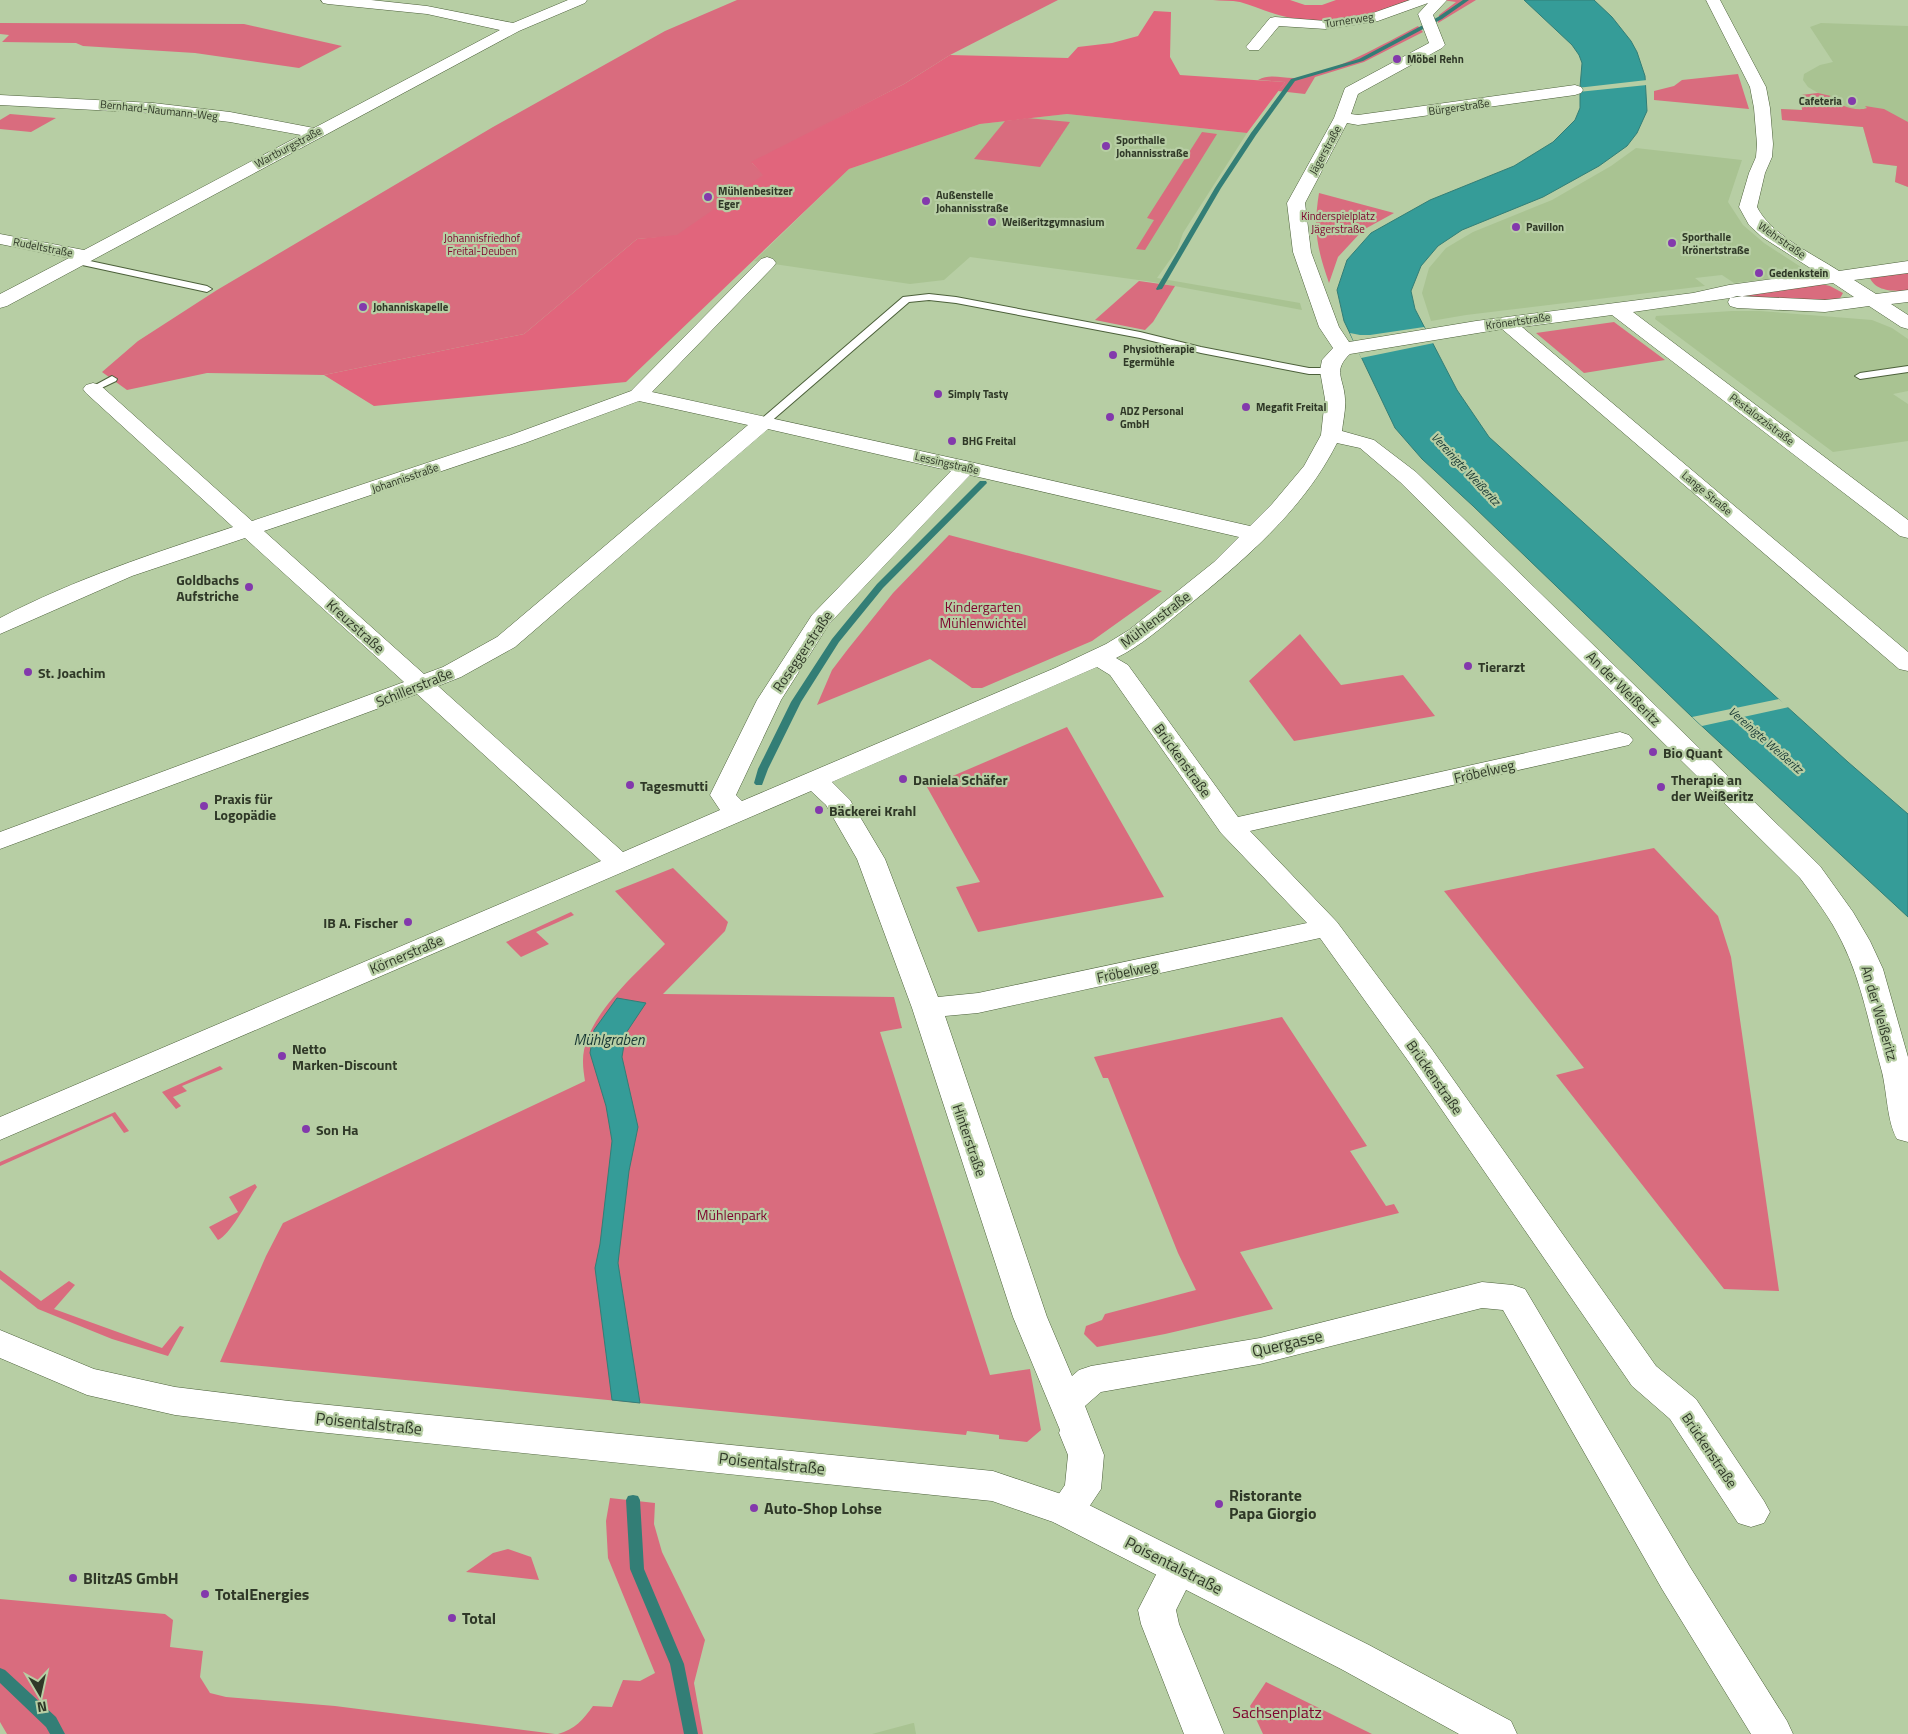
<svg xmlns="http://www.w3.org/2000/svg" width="1908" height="1734" font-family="'Titillium Web',sans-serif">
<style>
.built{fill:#a9c392}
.green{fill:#d96c7e}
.forest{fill:#e1657c}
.water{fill:#359c98;stroke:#337e76}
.pier{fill:#b7cea4}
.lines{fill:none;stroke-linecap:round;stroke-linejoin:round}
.stream{fill:#337e76;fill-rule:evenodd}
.lane-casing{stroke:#4c603a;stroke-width:2}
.street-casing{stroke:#4c603a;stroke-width:1}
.secondary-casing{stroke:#4c603a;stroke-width:1}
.lane{fill:#fff;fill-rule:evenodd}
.street{fill:#fff;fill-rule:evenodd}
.secondary{fill:#fff;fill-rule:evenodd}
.poi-dot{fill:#8339ac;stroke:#b7cea4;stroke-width:2}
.labels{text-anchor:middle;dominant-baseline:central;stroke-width:4.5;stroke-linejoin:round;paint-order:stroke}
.far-street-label{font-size:11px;fill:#2f3827;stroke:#b7cea4}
.far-poi-label{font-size:11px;font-weight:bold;fill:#2f3827;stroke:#b7cea4;text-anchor:start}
.far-park-label{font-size:11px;fill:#7e052e;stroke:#b7cea4}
.far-water-label{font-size:12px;font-style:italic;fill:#143432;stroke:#b7cea4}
.poi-label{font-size:14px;font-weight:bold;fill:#2f3827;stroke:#b7cea4;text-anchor:start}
.park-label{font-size:14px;fill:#7e052e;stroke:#b7cea4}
.street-label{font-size:14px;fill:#2f3827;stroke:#b7cea4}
.water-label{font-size:15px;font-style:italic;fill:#143432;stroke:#b7cea4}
.near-street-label{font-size:16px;fill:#2f3827;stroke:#b7cea4}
.near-poi-label{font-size:16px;font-weight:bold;fill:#2f3827;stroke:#b7cea4;text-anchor:start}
.near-park-label{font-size:16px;fill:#7e052e;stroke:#b7cea4}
</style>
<rect width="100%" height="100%" fill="#b7cea4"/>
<g class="built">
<polygon points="1821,23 1908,26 1908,187 1895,182 1897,166 1873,163 1863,127 1782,120 1781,109 1802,110 1801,95 1818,93 1808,87 1803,80 1804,74 1820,65 1833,62 1810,27"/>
<polygon points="1067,114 1247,133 1183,233 1177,250 1157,278 1300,303 1302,310 1153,282 970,257 944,280 910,284 754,261 849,169 980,124"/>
<polygon points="1636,148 1742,160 1728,202 1743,225 1764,243 1804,269 1796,276 1734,283 1722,275 1695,278 1705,286 1466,315 1431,321 1422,293 1429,268 1446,248 1473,232 1552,200 1611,166"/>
<polygon points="1732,311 1760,311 1872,320 1892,328 1908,339 1908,391 1893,394 1908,404 1908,441 1833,452 1655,319 1656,316"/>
<polygon points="914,1723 916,1734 872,1734 913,1723"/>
</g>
<g class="green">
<polygon points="737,0 1058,0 950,55 904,84 752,163 764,175 677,236 637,239 524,334 324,375 207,373 127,390 102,372 138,341 217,290 493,127 665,31"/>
<polygon points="1442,0 1476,0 1438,23 1439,15 1456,2"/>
<polygon points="0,23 244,24 342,46 299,68 195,53 83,46 76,43 2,42 9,35 0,34"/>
<path d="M1418 26 1423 32 1364 62 1315 77 1305 94 1278 91 1285 82 1258 80C1271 73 1283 79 1296 78 1336 72 1383 44 1418 26Z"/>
<polygon points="1738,74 1749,109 1654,100 1654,91 1674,86 1682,80"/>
<path d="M1818 93 1831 96 1829 97C1837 105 1856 112 1867 108L1865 106 1884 109 1908 122V187L1895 182 1897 166 1873 163 1863 127 1782 120 1781 109 1802 110 1801 95Z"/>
<polygon points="10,114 56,118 31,132 0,129 0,120"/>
<polygon points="1027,118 1070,122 1040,167 974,159 1005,121"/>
<polygon points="1202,132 1217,134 1145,250 1136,249 1154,220 1147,218"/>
<path d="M1319 193 1394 213 1363 230 1338 257 1329 283C1317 248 1313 230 1319 193Z"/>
<path d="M1908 270V291C1895 291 1876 292 1870 278Z"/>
<polygon points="1139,281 1175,286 1153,322 1145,330 1095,320"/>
<polygon points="1817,283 1830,286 1843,293 1839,300 1795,303 1742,297 1743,292"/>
<polygon points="1614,322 1665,360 1584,373 1536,333"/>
<polygon points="949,535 1162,591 1092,641 982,688 972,688 930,659 817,705 832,670 848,649 893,593"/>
<polygon points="1300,634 1341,685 1403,675 1435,716 1294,741 1249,681"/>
<polygon points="1067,727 1164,897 978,932 956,887 980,882 927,787"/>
<polygon points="1654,848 1718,916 1731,957 1779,1291 1724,1289 1556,1075 1584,1068 1444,891"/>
<path d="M673 868 728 922 725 931 663 994 894 997 902 1028 880 1032 990 1375 1030 1369 1041 1430 1027 1442 999 1439V1435L967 1431 966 1435 875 1426 220 1362 266 1256 283 1223 585 1081C584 1075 583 1068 583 1062 582 1019 637 973 665 944L615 891Z"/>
<polygon points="571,912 574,915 536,932 549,944 521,957 506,942"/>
<polygon points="1282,1017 1367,1146 1350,1151 1386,1206 1394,1204 1399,1213 1240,1252 1273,1309 1165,1334 1097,1347 1084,1334 1086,1326 1102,1320 1105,1314 1196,1290 1178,1253 1108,1078 1103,1078 1094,1057"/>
<polygon points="220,1066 223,1069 182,1086 187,1091 173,1097 181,1106 176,1109 162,1092"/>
<polygon points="115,1112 129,1131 124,1133 112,1116 0,1166 0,1162"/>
<path d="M255 1184 257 1187C248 1200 231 1234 218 1240L209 1227 238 1212 229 1197Z"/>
<polygon points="0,1270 41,1301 69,1281 75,1285 54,1309 162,1348 180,1326 184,1327 168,1356 112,1339 38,1309 0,1279"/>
<path d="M610 1498 655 1503 654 1524 662 1552 705 1640 694 1683 703 1734H558C575 1729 583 1720 593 1706L612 1707 623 1680 640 1681 655 1673 608 1558 606 1521Z"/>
<polygon points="508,1549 531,1557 539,1580 466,1572 493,1553"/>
<polygon points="0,1599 165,1614 173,1620 170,1647 203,1651 200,1677 210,1693 226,1697 335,1706 555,1734 7,1734 0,1722"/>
<polygon points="1266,1682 1372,1734 1263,1734 1250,1706"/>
</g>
<g class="forest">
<path d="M1213 0H1290L1305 5H1322L1336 0H1415C1375 13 1334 27 1291 18 1274 15 1257 7 1240 2 1231 0 1222 1 1213 0Z"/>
<polygon points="1154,11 1171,12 1170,57 1180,75 1285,82 1247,133 1067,114 980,124 849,169 626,382 374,406 324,375 524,334 637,239 677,235 763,175 751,162 904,84 950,55 1068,58 1078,47 1112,43 1138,36"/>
</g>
<g class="water">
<polygon points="1524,0 1594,0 1612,17 1631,41 1637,52 1645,76 1647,111 1637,133 1627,146 1599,166 1543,197 1462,230 1438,246 1421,266 1411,291 1415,309 1457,390 1489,437 1848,762 1908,814 1908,917 1692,717 1473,506 1422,459 1395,428 1344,321 1337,290 1347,260 1371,233 1430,200 1514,166 1553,142 1575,120 1580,108 1580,87 1582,63 1579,55 1572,45"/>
<polygon points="617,998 646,1003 626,1033 622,1057 638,1127 629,1171 618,1263 640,1403 612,1400 595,1268 600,1244 612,1141 606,1106 590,1053 594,1030"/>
</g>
<g class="pier">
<polygon points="1647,80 1647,85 1578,92 1577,88"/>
<polygon points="1424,327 1434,343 1361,358 1350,333 1360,335 1370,335"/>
<polygon points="1779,699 1789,707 1702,726 1692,717"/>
</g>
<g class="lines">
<g class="stream">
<polygon points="1463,0 1469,0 1442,19 1363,61 1295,81 1256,135 1221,188 1162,289 1157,290 1156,289 1215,188 1251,133 1291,79 1359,59 1438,17"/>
<polygon points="980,481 986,481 987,483 883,588 839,642 801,702 768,769 762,785 756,785 754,783 758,769 791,702 832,639 877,584"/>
<polygon points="633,1495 638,1496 640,1500 644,1569 684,1664 698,1734 684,1734 670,1664 630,1569 626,1500 628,1496"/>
<polygon points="0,1668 5,1670 56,1717 65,1734 50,1734 46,1727 0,1683"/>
</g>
<defs>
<g id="lane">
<polygon points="76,258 207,286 212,289 207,292 73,263 71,261"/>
<polygon points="929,294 956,297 1140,332 1201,347 1309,368 1330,368 1335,371 1330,374 1309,374 1201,353 1140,338 956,303 929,300 909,302 768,424 760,424 759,422 760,420 903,297"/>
<polygon points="1908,366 1908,372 1860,379 1855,376 1860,373"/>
<polygon points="112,376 117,379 116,381 93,392 88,389"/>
</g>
<g id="street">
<polygon points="321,0 371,0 427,6 513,23 568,0 587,0 585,3 519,31 7,306 0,308 0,294 69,258 0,244 0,234 84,250 301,135 230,122 153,113 0,105 0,95 153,103 230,112 314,128 500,30 427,14 328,4 323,3"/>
<path d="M1410 0H1447L1433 15 1445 45 1442 48 1358 94 1351 114 1358 115 1575 85 1581 87 1583 90 1581 93 1575 95 1358 125 1347 123 1305 203 1311 252 1339 327 1349 342 1476 321 1693 293 1729 285 1818 273 1762 237 1749 225 1739 207 1749 173 1756 157 1757 144 1754 108 1750 87 1706 0H1720L1766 87 1770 108 1773 144 1772 157 1765 173 1757 207C1771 235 1813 254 1839 271L1908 261V273L1854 280 1876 294 1908 290V302L1891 304 1908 315V329L1901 327 1869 306 1825 312 1737 308 1730 306 1728 302 1730 298 1737 296 1825 300 1854 297 1833 283 1633 312 1908 520V538L1900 536 1612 315 1522 327 1908 652V671L1899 669 1502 329 1350 354C1332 371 1344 378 1345 399 1346 409 1343 421 1342 431L1374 440 1416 472 1820 866 1853 912 1870 941 1883 969 1908 1057V1142L1897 1139C1887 1122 1887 1092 1882 1072 1870 1029 1862 982 1842 942 1831 919 1815 898 1800 878L1400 482 1360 448 1337 443C1303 511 1242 562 1184 609 1162 627 1141 646 1116 658L1128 665 1238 817 1620 732 1629 735 1633 740 1629 745 1250 831 1337 922 1431 1048 1656 1366 1696 1399 1764 1501 1770 1512 1764 1523 1751 1527 1738 1523 1670 1419 1632 1386 1409 1062 1320 938 978 1013 945 1016 1047 1317 1072 1376 1079 1370 1091 1366 1260 1338 1482 1282 1513 1285 1525 1289 1690 1567 1787 1721 1793 1734H1751L1662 1589 1503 1310 1482 1308 1260 1364 1101 1392 1085 1406 1104 1455 1101 1489 1079 1522 1066 1526 1053 1522 1047 1511 1065 1485 1068 1455 1059 1433 1060 1430 1013 1317 912 1008 857 859 826 805 811 791 0 1140V1117L601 861 417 694 0 849V832L404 682 245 538 132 576 0 634V618C75 579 154 553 233 527L86 393 83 389 86 385 93 383 100 385 252 521 511 435 631 391 761 259 767 257 773 259 776 263 773 267 652 392 966 461 1250 526 1272 504 1304 466 1321 435 1325 399 1320 371 1322 360 1333 348 1319 327 1293 252 1287 203 1334 118 1345 88 1429 43 1418 14 1428 3 1378 21 1326 29 1279 26 1259 50H1249L1246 47 1270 18 1275 17 1326 21 1370 14ZM639 401 748 425 497 637 443 667 424 674 264 531 525 443ZM768 429 951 471 812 615 757 700 710 795 720 810 623 852 438 686 461 677 515 647ZM970 475 1239 537 1214 562 1129 630 1106 644 1055 668 742 801 736 795 781 700 829 624ZM1097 667 1110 675 1221 833 1307 923 978 993 938 997 885 859 850 800 832 782Z"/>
<polygon points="1178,1552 1191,1557 1197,1568 1176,1610 1179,1624 1224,1734 1184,1734 1141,1624 1138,1610 1165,1557"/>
</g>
<polygon id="secondary" points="0,1330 94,1369 175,1387 289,1401 993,1471 1079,1500 1369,1645 1511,1721 1517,1734 1459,1734 1341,1669 1053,1522 992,1501 289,1429 175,1415 87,1395 0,1358"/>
</defs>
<use href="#lane" class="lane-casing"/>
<use href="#street" class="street-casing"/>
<use href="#secondary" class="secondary-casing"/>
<use href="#lane" class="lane"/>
<use href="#street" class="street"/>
<use href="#secondary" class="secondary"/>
</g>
<g class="poi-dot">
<circle cx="1397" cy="59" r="5"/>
<circle cx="1852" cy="101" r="5"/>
<circle cx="1106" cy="146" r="5"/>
<circle cx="708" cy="197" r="5"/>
<circle cx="926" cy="201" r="5"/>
<circle cx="992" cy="222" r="5"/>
<circle cx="1516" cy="227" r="5"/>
<circle cx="1672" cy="243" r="5"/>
<circle cx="1759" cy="273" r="5"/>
<circle cx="363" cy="307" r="5"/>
<circle cx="1113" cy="355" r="5"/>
<circle cx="938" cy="394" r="5"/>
<circle cx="1246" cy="407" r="5"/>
<circle cx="1110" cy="417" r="5"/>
<circle cx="952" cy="441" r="5"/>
<circle cx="249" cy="587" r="5"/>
<circle cx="1468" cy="666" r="5"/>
<circle cx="28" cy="672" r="5"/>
<circle cx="1653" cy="752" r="5"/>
<circle cx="903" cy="779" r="5"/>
<circle cx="630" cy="785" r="5"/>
<circle cx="1661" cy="787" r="5"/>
<circle cx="204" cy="806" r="5"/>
<circle cx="819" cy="810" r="5"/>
<circle cx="408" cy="922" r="5"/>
<circle cx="282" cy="1056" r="5"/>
<circle cx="306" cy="1129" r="5"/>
<circle cx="1219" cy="1504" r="5"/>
<circle cx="754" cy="1508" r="5"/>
<circle cx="73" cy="1578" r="5"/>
<circle cx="205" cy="1594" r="5"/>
<circle cx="452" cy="1618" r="5"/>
</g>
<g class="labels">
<g class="far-street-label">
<text transform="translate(1349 20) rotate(-9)">Turnerweg</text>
<text transform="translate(1459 107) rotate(-8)">Bürgerstraße</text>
<text transform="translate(159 110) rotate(6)">Bernhard-Naumann-Weg</text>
<text transform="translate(288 147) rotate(-28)">Wartburgstraße</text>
<text transform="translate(1325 150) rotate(-61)">Jägerstraße</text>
<text transform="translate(1782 240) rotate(35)">Wehrstraße</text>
<text transform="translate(43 247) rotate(11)">Rudeltstraße</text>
<text transform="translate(1518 321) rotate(-8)">Krönertstraße</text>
<text transform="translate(1762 419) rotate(37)">Pestalozzistraße</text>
<text transform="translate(947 463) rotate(13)">Lessingstraße</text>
<text transform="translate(405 478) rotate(-19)">Johannisstraße</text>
<text transform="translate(1707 493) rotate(40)">Lange Straße</text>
</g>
<g class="far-poi-label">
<text x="1407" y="59">Möbel Rehn</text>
<text x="1842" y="101" text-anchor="end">Cafeteria</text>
<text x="1116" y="140">Sporthalle<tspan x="1116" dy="13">Johannisstraße</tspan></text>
<text x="718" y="191">Mühlenbesitzer<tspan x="718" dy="13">Eger</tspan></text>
<text x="936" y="195">Außenstelle<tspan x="936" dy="13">Johannisstraße</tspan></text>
<text x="1002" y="222">Weißeritzgymnasium</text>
<text x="1526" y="227">Pavillon</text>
<text x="1682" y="237">Sporthalle<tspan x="1682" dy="13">Krönertstraße</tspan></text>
<text x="1769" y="273">Gedenkstein</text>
<text x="373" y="307">Johanniskapelle</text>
<text x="1123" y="349">Physiotherapie<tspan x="1123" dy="13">Egermühle</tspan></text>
<text x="948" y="394">Simply Tasty</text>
<text x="1256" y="407">Megafit Freital</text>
<text x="1120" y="411">ADZ Personal<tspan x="1120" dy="13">GmbH</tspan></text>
<text x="962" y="441">BHG Freital</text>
</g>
<g class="far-park-label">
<text x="1338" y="216">Kinderspielplatz<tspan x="1338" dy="13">Jägerstraße</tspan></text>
<text x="482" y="238">Johannisfriedhof<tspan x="482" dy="13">Freital-Deuben</tspan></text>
</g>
<g class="far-water-label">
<text transform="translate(1466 469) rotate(47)">Vereinigte Weißeritz</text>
<text transform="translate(1766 740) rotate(41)">Vereinigte Weißeritz</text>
</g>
<g class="poi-label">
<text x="239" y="579" text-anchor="end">Goldbachs<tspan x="239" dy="16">Aufstriche</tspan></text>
<text x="1478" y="666">Tierarzt</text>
<text x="38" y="672">St. Joachim</text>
<text x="1663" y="752">Bio Quant</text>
<text x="913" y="779">Daniela Schäfer</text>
<text x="1671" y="779">Therapie an<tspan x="1671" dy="16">der Weißeritz</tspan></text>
<text x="640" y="785">Tagesmutti</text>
<text x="214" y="798">Praxis für<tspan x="214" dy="16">Logopädie</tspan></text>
<text x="829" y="810">Bäckerei Krahl</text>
<text x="398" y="922" text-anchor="end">IB A. Fischer</text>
<text x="292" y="1048">Netto<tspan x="292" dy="16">Marken-Discount</tspan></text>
<text x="316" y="1129">Son Ha</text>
</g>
<g class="park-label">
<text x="983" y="606">Kindergarten<tspan x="983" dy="16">Mühlenwichtel</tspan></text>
<text x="732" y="1214">Mühlenpark</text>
</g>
<g class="street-label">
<text transform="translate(1155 619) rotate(-37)">Mühlenstraße</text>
<text transform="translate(356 626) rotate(42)">Kreuzstraße</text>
<text transform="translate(802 651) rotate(-56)">Roseggerstraße</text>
<text transform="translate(414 687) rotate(-22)">Schillerstraße</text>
<text transform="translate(1624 688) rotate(45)">An der Weißeritz</text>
<text transform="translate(1183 760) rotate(54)">Brückenstraße</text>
<text transform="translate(1484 771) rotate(-13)">Fröbelweg</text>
<text transform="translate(406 954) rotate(-23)">Körnerstraße</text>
<text transform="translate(1127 971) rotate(-12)">Fröbelweg</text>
<text transform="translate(1880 1013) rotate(74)">An der Weißeritz</text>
<text transform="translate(1435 1077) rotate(55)">Brückenstraße</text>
<text transform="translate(970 1140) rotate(71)">Hinterstraße</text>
<text transform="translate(1710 1450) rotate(56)">Brückenstraße</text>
</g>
<g class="water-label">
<text x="609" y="1039">Mühlgraben</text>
</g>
<g class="near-street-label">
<text transform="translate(1287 1343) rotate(-13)">Quergasse</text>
<text transform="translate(369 1423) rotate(6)">Poisentalstraße</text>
<text transform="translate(772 1463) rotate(6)">Poisentalstraße</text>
<text transform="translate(1174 1565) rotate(27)">Poisentalstraße</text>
</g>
<g class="near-poi-label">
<text x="1229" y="1495">Ristorante<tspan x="1229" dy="18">Papa Giorgio</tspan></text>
<text x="764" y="1508">Auto-Shop Lohse</text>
<text x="83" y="1578">BlitzAS GmbH</text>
<text x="215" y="1594">TotalEnergies</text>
<text x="462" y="1618">Total</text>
</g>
<g class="near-park-label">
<text x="1277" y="1712">Sachsenplatz</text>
</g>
</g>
<g transform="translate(40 1694) rotate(171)" stroke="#b7cea4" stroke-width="4" paint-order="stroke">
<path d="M0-4L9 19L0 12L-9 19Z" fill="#2f3827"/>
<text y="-8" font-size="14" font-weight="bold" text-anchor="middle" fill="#2f3827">N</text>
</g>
</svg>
